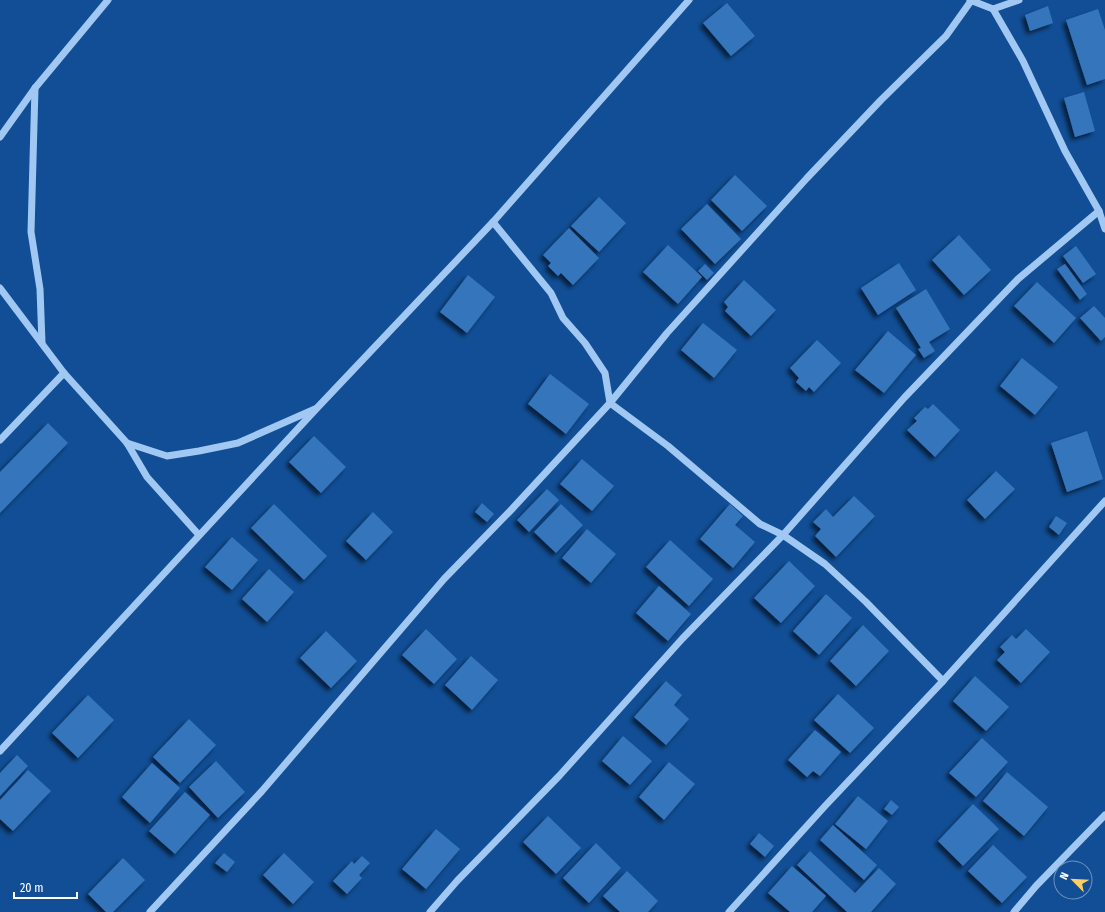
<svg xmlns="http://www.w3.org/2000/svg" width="1105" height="912" font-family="'Fira Sans Condensed',sans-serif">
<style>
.building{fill:#3575bc;filter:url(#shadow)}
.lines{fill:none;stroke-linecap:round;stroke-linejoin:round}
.minor{stroke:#a0c8f3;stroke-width:7}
</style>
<defs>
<filter id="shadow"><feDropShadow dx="-3.5" dy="3.5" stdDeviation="2" flood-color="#0009"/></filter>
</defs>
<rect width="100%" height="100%" fill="#114e95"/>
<g class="building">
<polygon points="727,3 755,36 731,56 703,23"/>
<polygon points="1048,6 1053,23 1030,31 1025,15"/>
<polygon points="1098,9 1105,30 1105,79 1087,85 1066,20"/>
<polygon points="1084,92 1095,131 1075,137 1064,98"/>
<polygon points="735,175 767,206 742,231 711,200"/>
<polygon points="599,197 626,223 599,252 571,226"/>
<polygon points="707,204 741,239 715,264 681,229"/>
<polygon points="569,228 599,258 573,285 561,273 558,276 548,266 551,263 543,255"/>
<polygon points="959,235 991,270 964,295 932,260"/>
<polygon points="668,245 702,277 678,304 643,272"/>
<polygon points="1076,246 1096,274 1083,283 1063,256"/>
<polygon points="899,263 916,290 878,315 861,288"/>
<polygon points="705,264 714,273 707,280 698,271"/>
<polygon points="1065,264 1087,294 1080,300 1057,269"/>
<polygon points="468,275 495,297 467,333 440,312"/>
<polygon points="744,280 776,310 751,336 725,311 728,307 724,302"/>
<polygon points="1037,282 1076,318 1054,343 1014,306"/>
<polygon points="926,289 950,329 929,342 935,351 924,358 918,349 921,348 896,308"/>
<polygon points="1094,306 1105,318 1105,337 1101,341 1080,318"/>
<polygon points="703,323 737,350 714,378 681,350"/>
<polygon points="888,331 916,355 884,393 855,370"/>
<polygon points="817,340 841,363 814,392 809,387 806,391 796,382 799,378 790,368"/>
<polygon points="1022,358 1058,387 1035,415 1000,386"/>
<polygon points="550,374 589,404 566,434 528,404"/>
<polygon points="933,404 960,430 935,457 907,430 917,421 914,418 925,407 928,409"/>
<polygon points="48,423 68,443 0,513 0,472"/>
<polygon points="1087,431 1103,479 1067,492 1051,443"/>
<polygon points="314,436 346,467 321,493 289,462"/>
<polygon points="582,459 614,486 592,511 560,484"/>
<polygon points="996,471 1015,489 985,519 967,500"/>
<polygon points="547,489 559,500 529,532 517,520"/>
<polygon points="854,496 875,516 836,557 815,536 821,529 813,522 826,509 833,517"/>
<polygon points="482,503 494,514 487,522 475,512"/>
<polygon points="274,504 327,556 304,580 251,528"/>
<polygon points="561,504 583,525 556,553 534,532"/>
<polygon points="730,504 743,516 735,525 755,542 733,568 700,539"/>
<polygon points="373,512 393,532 366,560 346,541"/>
<polygon points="1056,516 1067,523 1059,535 1049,527"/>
<polygon points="587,529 616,554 591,583 562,558"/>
<polygon points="232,537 258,560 232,590 205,567"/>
<polygon points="670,540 713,579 689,606 646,567"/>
<polygon points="789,561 815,586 781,623 754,598"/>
<polygon points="269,569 294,592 267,622 242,599"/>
<polygon points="659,586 691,614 668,641 636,613"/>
<polygon points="826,594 852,618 819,655 793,631"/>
<polygon points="863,625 889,651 856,686 830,661"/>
<polygon points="426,629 457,659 434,684 402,655"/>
<polygon points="1026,629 1050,652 1021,683 997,660 1005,652 1000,647 1012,635 1016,639"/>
<polygon points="326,631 357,661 331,688 300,658"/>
<polygon points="471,656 498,680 472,710 445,685"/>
<polygon points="975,676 1009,707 986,731 953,701"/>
<polygon points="666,681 682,695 674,705 689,719 666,745 634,717"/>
<polygon points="838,694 874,728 850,753 814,720"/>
<polygon points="88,695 114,720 78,758 52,733"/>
<polygon points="189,719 216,745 180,783 153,757"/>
<polygon points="815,730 841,752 820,776 813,771 807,777 788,760"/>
<polygon points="623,736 652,761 630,785 602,761"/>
<polygon points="982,738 1008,762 976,797 949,773"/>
<polygon points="17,755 28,766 0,796 0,773"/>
<polygon points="216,761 245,792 218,818 189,787"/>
<polygon points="669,762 695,784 664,820 639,797"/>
<polygon points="152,763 180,788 150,823 122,797"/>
<polygon points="28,770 51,791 13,831 0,819 0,800"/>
<polygon points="1007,772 1048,807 1024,836 983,801"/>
<polygon points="185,792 210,815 175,854 149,831"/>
<polygon points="858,796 888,821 866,849 835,824"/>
<polygon points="891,800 899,807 892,815 884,809"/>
<polygon points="973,804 999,829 963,866 938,841"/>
<polygon points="548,816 581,848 556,874 523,842"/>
<polygon points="833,825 877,865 864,880 820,840"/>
<polygon points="436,829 460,849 426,889 402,869"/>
<polygon points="759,833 774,846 765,857 750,844"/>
<polygon points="596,843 621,868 589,903 563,878"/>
<polygon points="993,845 1027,877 1002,903 968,871"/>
<polygon points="810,851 855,893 879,868 896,884 871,912 847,912 797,865"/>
<polygon points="224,853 235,862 227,872 215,863"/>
<polygon points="284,853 314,882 293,904 263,875"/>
<polygon points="362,856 370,863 359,875 362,878 347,894 333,881 352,861 354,864"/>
<polygon points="123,858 145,880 113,912 106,912 88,894"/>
<polygon points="792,866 826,896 812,912 790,912 768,893"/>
<polygon points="627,871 658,901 648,912 620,912 603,896"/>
</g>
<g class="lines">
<g class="minor">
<polyline points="970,0 993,9 1023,61 1065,151 1099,211 1105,229"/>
<polyline points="993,9 1019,0"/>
<polyline points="35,88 31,232 40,289 42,343"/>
<polyline points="0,137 35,88 108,0"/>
<polyline points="493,222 551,293 563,318 585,343 605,373 610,403 668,446 760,524 783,535 825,564 866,602 943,681"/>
<polyline points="0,288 64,373 127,443 147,477 199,535"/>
<polyline points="0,440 64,373"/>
<polyline points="127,443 167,456 199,451 238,443 315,409"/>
<polyline points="0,751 317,408 493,222 689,0"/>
<polyline points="150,912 262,791 444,579 512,509 610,403 667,333 807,178 881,100 946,36 971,1"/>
<polyline points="430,912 457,881 560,775 682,639 783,535 904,398 1018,279 1099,211"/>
<polyline points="729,912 825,806 943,681 1105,501"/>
<polyline points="1014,912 1036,886 1105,815"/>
</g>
</g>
<g transform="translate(1073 880) rotate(294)"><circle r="19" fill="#114e95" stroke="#7095bf"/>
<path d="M0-3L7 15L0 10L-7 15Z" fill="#ffcd62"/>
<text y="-6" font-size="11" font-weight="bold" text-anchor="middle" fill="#ffffff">N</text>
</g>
<path d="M14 892v6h63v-6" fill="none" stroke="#ffffff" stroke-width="2"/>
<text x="20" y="892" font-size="12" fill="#ffffff" stroke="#114e95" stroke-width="3" paint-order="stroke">20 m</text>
</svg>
